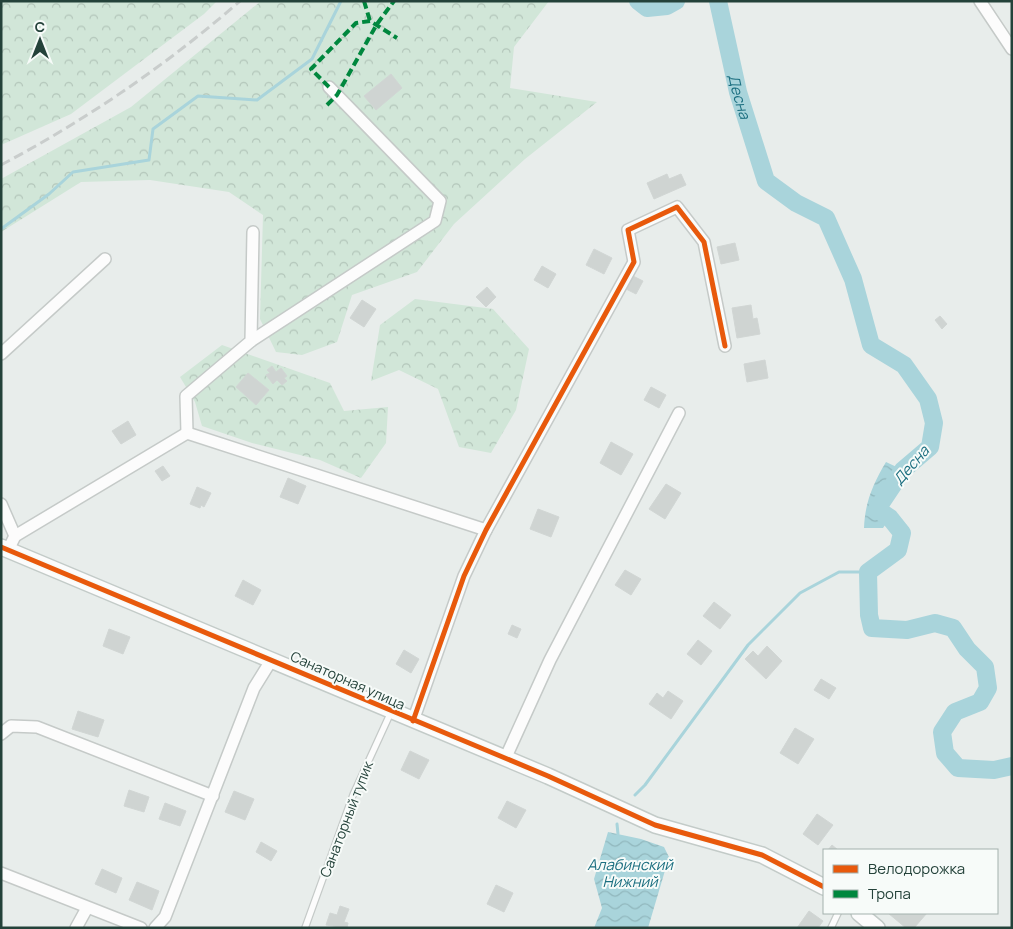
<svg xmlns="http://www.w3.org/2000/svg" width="1013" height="929" font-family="Manrope,sans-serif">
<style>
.forest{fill:url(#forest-crowns)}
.water{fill:url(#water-waves)}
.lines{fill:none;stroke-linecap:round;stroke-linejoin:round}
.stream{stroke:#a9d4db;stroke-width:3}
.river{stroke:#a9d4db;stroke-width:18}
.building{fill:#cfd4d2;stroke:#d1d6d4}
.lane-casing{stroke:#c5cac8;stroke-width:8}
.street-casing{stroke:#c5cac8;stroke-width:14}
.secondary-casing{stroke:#c3cbc8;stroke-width:18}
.lane{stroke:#fcfcfc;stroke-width:5.5}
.street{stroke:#fcfcfc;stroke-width:11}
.secondary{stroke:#fcfcfc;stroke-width:15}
.rail{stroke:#c9cdcc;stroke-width:3;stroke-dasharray:10 5;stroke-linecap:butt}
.quiet{stroke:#00873e;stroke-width:4;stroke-dasharray:8 4;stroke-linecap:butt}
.cycleway-casing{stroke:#f7fbf9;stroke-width:8}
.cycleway{stroke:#e8590c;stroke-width:5}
.labels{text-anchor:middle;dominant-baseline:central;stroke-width:4;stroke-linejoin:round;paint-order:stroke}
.street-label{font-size:14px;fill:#24423a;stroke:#f7fbf9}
.water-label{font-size:15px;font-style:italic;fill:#1c6f80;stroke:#f7fbf9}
</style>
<defs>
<pattern id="forest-crowns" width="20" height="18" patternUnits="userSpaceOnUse" patternTransform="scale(1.25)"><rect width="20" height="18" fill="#d1e6d8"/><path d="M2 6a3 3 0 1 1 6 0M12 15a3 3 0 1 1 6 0" fill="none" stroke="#b3c6ba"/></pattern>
<pattern id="water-waves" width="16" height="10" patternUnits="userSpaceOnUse" patternTransform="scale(1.25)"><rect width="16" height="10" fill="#a9d4db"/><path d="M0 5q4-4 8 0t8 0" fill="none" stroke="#91b7bd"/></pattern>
</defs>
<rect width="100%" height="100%" fill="#e8edeb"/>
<g class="forest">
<polygon points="1,1 217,1 204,14 71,114 1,145"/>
<polygon points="261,1 549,1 514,47 510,88 597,102 525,159 454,224 417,272 352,295 337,342 302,355 276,352 260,319 263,215 229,192 150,180 81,182 1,232 1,179 131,107"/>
<polygon points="415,299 493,309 529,349 516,410 491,453 459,447 438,389 399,370 371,381 380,325"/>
<polygon points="222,345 330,383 344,411 388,407 386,443 361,478 320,460 252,443 202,426 195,402 180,377"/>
</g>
<g class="water">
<path d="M886 462 903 470 878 509 890 518 883 528H864C865 502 873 484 886 462Z"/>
<polygon points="608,832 641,839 664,847 669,857 648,928 594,928 602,908 594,879"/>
</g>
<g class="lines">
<g class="stream">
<polyline points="1,229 49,194 73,172 149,160 153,129 198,96 257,100 312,59 341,1"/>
<polyline points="635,795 645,785 748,645 800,593 839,572 868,572"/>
<polyline points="617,824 618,834"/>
</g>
<g class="river">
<polyline points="638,1 647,8 667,6 676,1"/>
<path id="s1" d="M718 1 738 92 766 181 796 203 826 218 853 279 871 345 904 365 928 399 934 423 930 447 903 470 877 509 890 518 902 533 898 550 868 572 869 615 872 628 907 630 935 623 953 628 967 649 985 667 988 688 980 702 955 712 942 732 945 753 958 768 994 770 1012 766"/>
</g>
</g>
<g class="building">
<polygon points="391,74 402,88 376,110 364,96"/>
<polygon points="667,174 669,179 681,174 686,185 654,199 647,183"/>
<polygon points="735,243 739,260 721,264 717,247"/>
<polygon points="594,249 612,258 604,274 586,265"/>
<polygon points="542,266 556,274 548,288 534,280"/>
<polygon points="633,276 643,281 636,294 626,289"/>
<polygon points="487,287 496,297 486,307 476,297"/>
<polygon points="362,300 376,309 364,327 350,318"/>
<polygon points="751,305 753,319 757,318 760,334 737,338 732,308"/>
<polygon points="940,316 947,324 942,329 935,320"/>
<polygon points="765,360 768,378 747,382 744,364"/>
<polygon points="272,366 276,372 281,368 287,376 284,378 287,381 282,385 277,380 273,384 266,375 270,373 267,370"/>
<polygon points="248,373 269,390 256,405 236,387"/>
<polygon points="651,387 666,395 659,408 644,400"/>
<polygon points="128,421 136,435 121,444 112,431"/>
<polygon points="611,442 633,454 621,475 600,463"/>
<polygon points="163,466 170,476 162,481 155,471"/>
<polygon points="288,478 306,486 298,504 280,497"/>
<polygon points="666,484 681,493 665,519 649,509"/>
<polygon points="197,487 211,493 204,507 201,505 200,508 190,504"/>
<polygon points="538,509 559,517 551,537 530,529"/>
<polygon points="625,570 641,579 631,595 615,585"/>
<polygon points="243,580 261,590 253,605 235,596"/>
<polygon points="714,602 731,615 720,629 703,616"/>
<polygon points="512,625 521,629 517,638 508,634"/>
<polygon points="109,629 130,637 123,654 103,646"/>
<polygon points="698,640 712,651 701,665 687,654"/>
<polygon points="767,646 782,661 766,679 745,659 753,651 758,656"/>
<polygon points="404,650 419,659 411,673 396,664"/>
<polygon points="821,679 836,688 829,699 814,690"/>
<polygon points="668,691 683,701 671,719 649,704 657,693 663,698"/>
<polygon points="78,711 104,720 98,737 72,729"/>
<polygon points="795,728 814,739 798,764 780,753"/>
<polygon points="410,751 429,760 419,779 401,770"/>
<polygon points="129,790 149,797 144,812 124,806"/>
<polygon points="234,791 254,799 245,820 225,812"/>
<polygon points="507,801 526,810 516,828 498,818"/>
<polygon points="165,803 186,811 180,826 159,819"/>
<polygon points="817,814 833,825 818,845 803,834"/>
<polygon points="261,842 277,851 271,861 256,852"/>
<polygon points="832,845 838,850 828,850"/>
<polygon points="102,869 122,878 116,893 95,884"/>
<polygon points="137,882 159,891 152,910 129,900"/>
<polygon points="496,885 513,893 504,912 487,904"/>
<polygon points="340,906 349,909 344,922 348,923 347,928 326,925 330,913 337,915"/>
<polygon points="809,911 823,921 818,928 797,928"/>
<polygon points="888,913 927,913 914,928 906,928"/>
</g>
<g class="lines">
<defs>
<g id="lane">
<polyline points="305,928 353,795 391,712"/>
<polyline points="831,928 838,913"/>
</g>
<g id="street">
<polyline points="980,1 1012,49"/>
<polyline points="251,341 435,221 440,201 329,87"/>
<polyline points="1,354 105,259"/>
<polyline points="187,433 186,396 251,341 253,232"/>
<polyline points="1,504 15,536"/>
<polyline points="8,550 15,536 187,433 486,530"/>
<polyline points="413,721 464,576 486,530 634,262 628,230 677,207 704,242 725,346"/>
<polyline points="1,734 11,726 37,727 213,796"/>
<polyline points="505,759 550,660 679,413"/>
<polyline points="1,873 141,928"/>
<polyline points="76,928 87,908"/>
<polyline points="155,928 165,917 254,688 272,659"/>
</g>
<g id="secondary">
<polyline points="1,547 548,776 655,825 762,855 824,887"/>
<polyline points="859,913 877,928"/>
</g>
</defs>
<use href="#lane" class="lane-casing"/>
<use href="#street" class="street-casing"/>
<use href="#secondary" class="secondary-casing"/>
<use href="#lane" class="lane"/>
<use href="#street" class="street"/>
<use href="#secondary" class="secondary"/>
<path class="rail" d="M1 165C86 120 168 64 240 1"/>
<g class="quiet">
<polyline points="364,1 370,21"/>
<polyline points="329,87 311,69 356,23 370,21 397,38"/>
<polyline points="327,105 337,95 377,24 394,1"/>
</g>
<defs>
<g id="cycleway">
<polyline points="1,547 548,776 655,825 762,855 824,887"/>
<polyline points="413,721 464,576 486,530 634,262 628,230 677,207 704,242 725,346"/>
</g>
</defs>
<use href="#cycleway" class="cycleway-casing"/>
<use href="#cycleway" class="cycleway"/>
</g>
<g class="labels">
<g class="street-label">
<text transform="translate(348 680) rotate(24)">Санаторная улица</text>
<text transform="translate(346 819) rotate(-69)">Санаторный тупик</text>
</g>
<g class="water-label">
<text stroke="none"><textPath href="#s1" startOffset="98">Десна</textPath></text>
<text transform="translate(911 465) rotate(-49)">Десна</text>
<text x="630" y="864">Алабинский<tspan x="630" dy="17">Нижний</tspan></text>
</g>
</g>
<rect width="1013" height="929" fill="none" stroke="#24423a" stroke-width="5"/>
<rect x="823" y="849" width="175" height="65" fill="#f7fbf9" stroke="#a3b1ad"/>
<rect x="833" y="865" width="25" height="8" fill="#e8590c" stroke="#a3b1ad"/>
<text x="868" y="874" font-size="15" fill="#24423a">Велодорожка</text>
<rect x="833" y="890" width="25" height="8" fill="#00873e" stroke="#a3b1ad"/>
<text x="868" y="899" font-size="15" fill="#24423a">Тропа</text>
<g transform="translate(40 40)" stroke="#f7fbf9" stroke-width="4" paint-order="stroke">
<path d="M0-4L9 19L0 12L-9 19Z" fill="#24423a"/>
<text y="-8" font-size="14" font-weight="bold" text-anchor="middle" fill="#24423a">С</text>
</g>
</svg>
